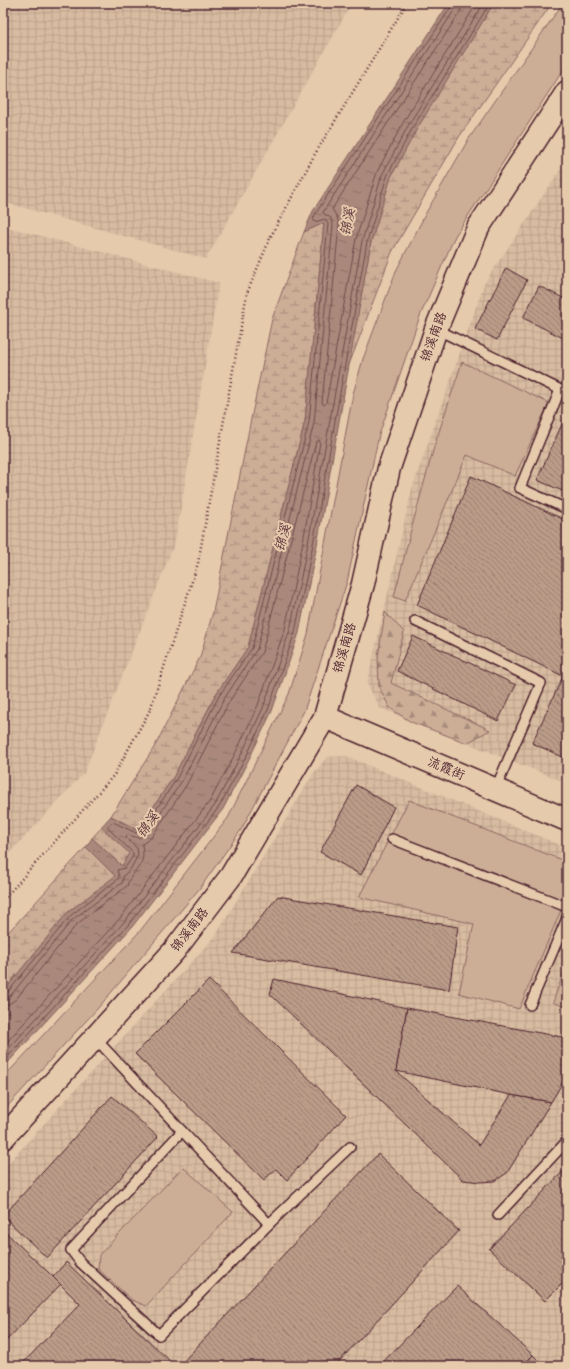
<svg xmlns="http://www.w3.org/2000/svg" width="570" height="1369" font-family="Mynerve,'LXGW WenKai TC',sans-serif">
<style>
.industrial{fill:url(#industrial-grid)}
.grass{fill:#ccae97;stroke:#8b6661}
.forest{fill:url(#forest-firs);stroke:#8b6661}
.wetland{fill:url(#wetland-marsh);stroke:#8b6661}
.water{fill:url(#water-ripples);stroke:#845f5b}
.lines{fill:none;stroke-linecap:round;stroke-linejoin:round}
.shore{stroke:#70494b;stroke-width:1}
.building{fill:url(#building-back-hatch);stroke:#4a1f2b}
.service-casing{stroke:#4a1f2b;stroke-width:12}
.tertiary-casing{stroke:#4a1f2b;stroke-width:25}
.path{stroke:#4a1f2b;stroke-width:2.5;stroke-dasharray:1 3;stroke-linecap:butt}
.service{stroke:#e5caac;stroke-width:9}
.tertiary{stroke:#e5caac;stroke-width:22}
.labels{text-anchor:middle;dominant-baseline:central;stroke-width:4;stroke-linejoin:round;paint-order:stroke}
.street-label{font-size:13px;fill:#4a1f2b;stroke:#e5caac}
.water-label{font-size:14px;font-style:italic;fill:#5d343b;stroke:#e5caac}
</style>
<defs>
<pattern id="industrial-grid" width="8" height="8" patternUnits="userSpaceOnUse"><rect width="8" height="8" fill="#d8bca1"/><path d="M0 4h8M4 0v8" fill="none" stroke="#bba18b"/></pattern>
<pattern id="forest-firs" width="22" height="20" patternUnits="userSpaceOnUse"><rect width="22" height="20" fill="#ccae97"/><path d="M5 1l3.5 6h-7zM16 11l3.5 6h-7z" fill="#a88d7b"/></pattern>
<pattern id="wetland-marsh" width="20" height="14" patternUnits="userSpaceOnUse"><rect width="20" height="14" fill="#ccae97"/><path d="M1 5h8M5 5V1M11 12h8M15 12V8" fill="none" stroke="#a88d7b"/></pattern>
<pattern id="water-ripples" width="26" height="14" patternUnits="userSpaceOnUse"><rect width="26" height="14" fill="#aa897b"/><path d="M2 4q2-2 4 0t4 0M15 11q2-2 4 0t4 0" fill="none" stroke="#8c6f65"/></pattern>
<pattern id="building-back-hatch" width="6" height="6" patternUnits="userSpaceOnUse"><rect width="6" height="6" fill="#ba9b88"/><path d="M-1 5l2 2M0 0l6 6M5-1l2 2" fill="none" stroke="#997e6f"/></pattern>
</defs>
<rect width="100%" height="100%" fill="#e5caac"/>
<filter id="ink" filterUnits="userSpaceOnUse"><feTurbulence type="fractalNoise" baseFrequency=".025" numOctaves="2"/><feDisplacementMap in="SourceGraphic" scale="8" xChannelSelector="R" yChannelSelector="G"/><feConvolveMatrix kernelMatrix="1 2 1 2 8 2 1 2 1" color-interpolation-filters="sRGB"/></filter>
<g filter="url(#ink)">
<g class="industrial">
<polygon points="3,3 352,3 206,259 3,202"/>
<polygon points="567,160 567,783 380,708 367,684 412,489 485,282"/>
<polygon points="3,226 219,283 175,542 84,773 3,860"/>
<polygon points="346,756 567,848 567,1366 3,1366 3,1169 216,935 313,774 327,757"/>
</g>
<g class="grass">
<polygon points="563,3 567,3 567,64 455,236 420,316 379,435 347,582 304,711 241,830 200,888 98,1008 3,1111 3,1078 140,931 228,818 289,694 308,634 353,394 363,359 396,271 427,211 468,140"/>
<polygon points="462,362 549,403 515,476 467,455 405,601 394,597 411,530 434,447"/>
<polygon points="409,800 567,862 567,896 519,1009 459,993 474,924 359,897"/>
<polygon points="567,963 567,1008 553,1002"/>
<polygon points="183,1167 233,1212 146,1306 132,1300 98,1269 99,1255"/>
</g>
<polygon class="forest" points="385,612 404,632 391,683 490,730 467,743 411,722 390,708 379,687 378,657"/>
<g class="wetland">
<polygon points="494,3 552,3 459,137 392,252 347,370 371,242 391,177 416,129"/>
<polygon points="324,223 305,421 248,647 216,694 174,776 138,830 111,816 155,746 200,657 213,612 251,419 272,319 304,232"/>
<polygon points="102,827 130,854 122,866 92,838"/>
<polygon points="86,847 116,876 67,913 3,992 3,938"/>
</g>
<polygon class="water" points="449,3 494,3 417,129 391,177 371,242 317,545 299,633 272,711 250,757 223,809 132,927 3,1068 3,992 67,913 115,876 86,847 92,838 122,866 129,853 101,827 111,816 138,830 174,776 216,694 248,647 305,421 324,223 304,232 313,211"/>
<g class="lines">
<g class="shore">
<polyline points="463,3 460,12 332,209 337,217 339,225 322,403 324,405 326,403 356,239 377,172 404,121 477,3"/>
<polyline points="3,994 8,992 70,916 118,879 119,876 117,870 125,868 133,856 133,853 108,828 108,826 113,822 136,833 142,831 177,778 219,696 252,648 309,422 328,224 325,219 315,222 313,219 316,213 451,7 452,3"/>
<polyline points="3,999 7,998 11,995 73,919 122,883 124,875 130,870 138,855 137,848 126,838 126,836 128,835 139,838 146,834 182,781 224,699 257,649 314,423 333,225 331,218 324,214 323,212 455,9 457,3"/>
<path d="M3 1005 9 1004 16 999 77 924 127 886C128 883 129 880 131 877 141 864 145 862 142 844L151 838 187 784 229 702 262 652 316 442 319 440 320 442 303 542 285 629 258 705 237 750 210 801 121 917 3 1046"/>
<polyline points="3,1055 125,921 215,805 242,753 263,708 290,630 308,543 362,241 382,175 409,124 484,3"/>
<polyline points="3,1062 129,924 219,807 247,755 268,710 295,632 313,544 367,242 387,176 413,127 490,3"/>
</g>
</g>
<g class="building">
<polygon points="506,268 527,280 497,340 475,329"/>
<polygon points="539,286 567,300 567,340 523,318"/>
<polygon points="567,413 567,493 537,480"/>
<polygon points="471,476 567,521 567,678 417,605"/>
<polygon points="413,636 516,685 498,721 397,671"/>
<polygon points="563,676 567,678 567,759 532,743"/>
<polygon points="356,785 394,807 361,875 320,852"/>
<polygon points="278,896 458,927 449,990 233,953"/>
<polygon points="274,979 407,1008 396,1071 479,1145 511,1095 551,1102 507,1173 495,1181 480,1182 463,1180 270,994"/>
<polygon points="209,980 346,1115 287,1180 276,1169 264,1180 135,1054"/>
<polygon points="407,1008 567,1038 567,1075 551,1102 511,1095 396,1071"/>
<polygon points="112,1096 158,1137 47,1258 3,1216"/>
<polygon points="378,1154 459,1231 335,1366 179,1366"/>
<polygon points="567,1167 567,1279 545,1301 489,1249"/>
<polygon points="3,1230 61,1284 3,1344"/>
<polygon points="66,1262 169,1360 165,1366 20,1366 80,1304 53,1277"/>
<polygon points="457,1286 533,1355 523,1366 379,1366"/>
<polygon points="533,1355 544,1366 523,1366"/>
</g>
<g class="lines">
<defs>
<g id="service">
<polyline points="436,329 567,393"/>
<polyline points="560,390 520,488 567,509"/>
<polyline points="415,621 541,683 495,790"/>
<polyline points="392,839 567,907"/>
<polyline points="530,1005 567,918"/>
<polyline points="95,1038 269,1224"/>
<polyline points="182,1131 71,1250 80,1262 159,1335 269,1224 350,1147"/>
<polyline points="498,1215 567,1141"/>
</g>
<g id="tertiary">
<polyline points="325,717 567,820"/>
<polyline points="3,1138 174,951 231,876 325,717 363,584 389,468 436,329 478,228 567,92"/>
</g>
</defs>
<use href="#service" class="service-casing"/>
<use href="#tertiary" class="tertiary-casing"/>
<polyline class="path" points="3,900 114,775 150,710 198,563 247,293 271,236 315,154 407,3"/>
<use href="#service" class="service"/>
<use href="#tertiary" class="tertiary"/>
</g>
</g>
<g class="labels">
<g class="street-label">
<text transform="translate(434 337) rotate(-70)">锦溪南路</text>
<text transform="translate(345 648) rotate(-74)">锦溪南路</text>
<text transform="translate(446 769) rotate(23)">流霞街</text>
<text transform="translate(190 930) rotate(-52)">锦溪南路</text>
</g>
<g class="water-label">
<text transform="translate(348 222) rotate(-80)">锦溪</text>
<text transform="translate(283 538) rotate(-75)">锦溪</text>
<text transform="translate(148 825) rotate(-55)">锦溪</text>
</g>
</g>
<rect width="570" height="1369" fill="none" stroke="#e5caac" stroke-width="16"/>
<rect x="8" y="8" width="554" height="1353" fill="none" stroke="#4a1f2b" stroke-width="1.5" filter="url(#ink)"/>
</svg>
